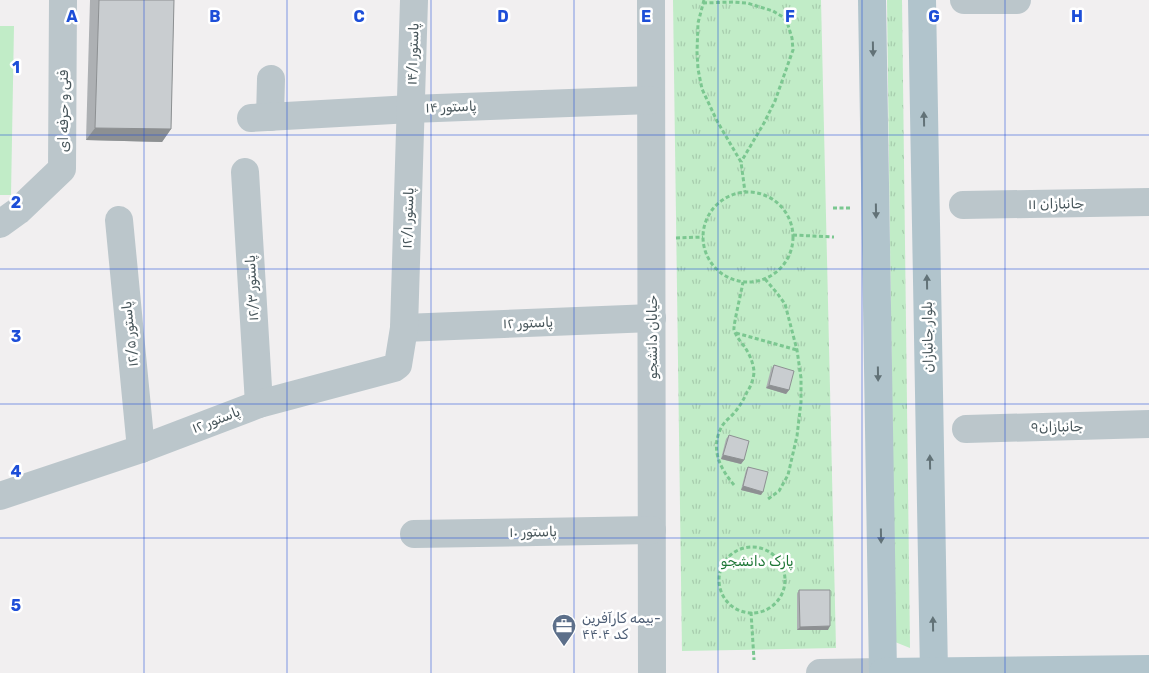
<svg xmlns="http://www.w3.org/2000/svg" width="1149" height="673" font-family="Rubik,'Noto Naskh Arabic',sans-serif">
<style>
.grass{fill:url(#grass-tufts)}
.pitch{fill:#c1ecc7}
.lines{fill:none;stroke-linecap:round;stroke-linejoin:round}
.path{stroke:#7bc790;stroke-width:3;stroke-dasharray:4 2.5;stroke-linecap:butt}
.minor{stroke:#bbc6cb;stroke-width:28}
.major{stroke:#b1c4cc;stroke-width:28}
.wall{fill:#adb0b3}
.shaded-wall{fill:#8d9092}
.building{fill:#c9cdd0;stroke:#8d9092}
.oneway{fill:#627277}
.grid{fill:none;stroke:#1d4ed8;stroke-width:1;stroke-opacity:0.55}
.labels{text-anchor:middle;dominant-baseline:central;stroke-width:5;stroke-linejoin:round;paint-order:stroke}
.street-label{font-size:14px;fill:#48565b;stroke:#fff}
.park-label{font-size:14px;fill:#1e7736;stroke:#fff}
.service-label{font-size:14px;fill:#4e5e75;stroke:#fff;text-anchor:start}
.grid-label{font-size:16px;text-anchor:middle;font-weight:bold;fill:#1d4ed8;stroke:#fff;stroke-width:5;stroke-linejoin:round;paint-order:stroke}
</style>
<defs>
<pattern id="grass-tufts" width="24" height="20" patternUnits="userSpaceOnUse" patternTransform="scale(1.25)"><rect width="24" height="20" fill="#c1ecc7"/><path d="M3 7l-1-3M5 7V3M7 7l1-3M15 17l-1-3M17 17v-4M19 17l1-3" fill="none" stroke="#a7ccad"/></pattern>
</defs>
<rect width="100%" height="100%" fill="#f1eff0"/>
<g class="grass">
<polygon points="673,0 821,0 836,648 682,651"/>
<polygon points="887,0 902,0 910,648 895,642"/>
</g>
<polygon class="pitch" points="0,26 14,26 11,195 0,195"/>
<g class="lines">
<g class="path">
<polyline points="704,0 698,23 697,52 698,69 702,89 717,121 741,162 745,192"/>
<polyline points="703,3 733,2 747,3 773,11 783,17 788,25 792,38 793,50 775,101 764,123 741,162"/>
<circle cx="748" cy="237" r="45"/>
<polyline points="833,208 850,208"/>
<polyline points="793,235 834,237"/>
<polyline points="676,238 703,237"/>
<polyline points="765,279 777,293 785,304 797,350 801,378 801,402 797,436 788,475 779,491 768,499"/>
<polyline points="736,333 797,350"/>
<path d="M734 485C719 467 710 448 722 426 726 420 731 417 735 412 740 406 744 399 747 392 751 386 754 378 754 371 753 362 749 353 744 346 740 341 736 336 734 330 733 326 742 289 743 282"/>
<circle cx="752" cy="580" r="33"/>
<polyline points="751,612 754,660"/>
</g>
<g class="minor">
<polyline points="651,0 652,673"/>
<polyline points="964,0 1017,0"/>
<polyline points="270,117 271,79"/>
<polyline points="251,118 411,109 651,100"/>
<polyline points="245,172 259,404"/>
<polyline points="963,205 1149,202"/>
<polyline points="119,220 141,449"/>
<polyline points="0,224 18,211 62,169 63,0"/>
<polyline points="404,328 652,318"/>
<polyline points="966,429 1149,424"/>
<polyline points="0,496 141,449 259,404 394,368 398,365 404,328 414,0"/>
<polyline points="414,534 652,530"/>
<polyline points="820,673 883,672"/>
</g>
<g class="major">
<polyline points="872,0 883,673"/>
<polyline points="922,0 934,673"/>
<polyline points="883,672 1149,669"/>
</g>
</g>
<g class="wall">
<polygon points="90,0 174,0 171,129 162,142 86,140"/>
<polygon points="774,365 789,390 786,394 766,388 771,369"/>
<polygon points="729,435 744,460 741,464 721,459 726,439"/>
<polygon points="748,467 761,495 741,490 746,470"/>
<polygon points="799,590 828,630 797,630 797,594"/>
</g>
<g class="shaded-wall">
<polygon points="95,128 171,129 162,142 86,140"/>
<polygon points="769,385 789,390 786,394 766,388"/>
<polygon points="723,455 744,460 741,464 721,459"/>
<polygon points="743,486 763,492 761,495 741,490"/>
<polygon points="830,626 828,630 797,630 800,627"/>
</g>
<g class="building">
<polygon points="99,0 174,0 171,129 95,128"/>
<polygon points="774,365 794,371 789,390 769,385"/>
<polygon points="729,435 749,441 744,460 723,455"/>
<polygon points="748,467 768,472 763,492 743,486"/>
<polygon points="799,590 830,590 830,626 800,627"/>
</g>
<defs><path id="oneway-solid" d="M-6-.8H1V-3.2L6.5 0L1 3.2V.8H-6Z" transform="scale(1.25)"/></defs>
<g class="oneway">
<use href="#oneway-solid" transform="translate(873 49) rotate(89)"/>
<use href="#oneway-solid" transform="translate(924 119) rotate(-91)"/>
<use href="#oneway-solid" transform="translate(876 211) rotate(89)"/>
<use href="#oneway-solid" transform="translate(927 282) rotate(-91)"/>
<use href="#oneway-solid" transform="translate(878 374) rotate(89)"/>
<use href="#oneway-solid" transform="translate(930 462) rotate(-91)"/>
<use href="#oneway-solid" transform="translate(881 536) rotate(89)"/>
<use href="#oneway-solid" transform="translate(933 624) rotate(-91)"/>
</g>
<path class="grid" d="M144 0V673M287 0V673M431 0V673M574 0V673M718 0V673M862 0V673M1005 0V673M0 135H1149M0 269H1149M0 404H1149M0 538H1149"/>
<defs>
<symbol id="office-pin" viewBox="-11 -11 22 30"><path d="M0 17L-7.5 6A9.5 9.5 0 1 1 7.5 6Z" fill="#5c6f8a" stroke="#fff"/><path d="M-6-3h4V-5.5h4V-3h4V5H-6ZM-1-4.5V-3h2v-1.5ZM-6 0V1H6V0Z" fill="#fff"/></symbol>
</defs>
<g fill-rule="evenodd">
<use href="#office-pin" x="550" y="612" width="28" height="38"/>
</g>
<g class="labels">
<g class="street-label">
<text transform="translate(413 54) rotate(-88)">پاستور ۱۴/۱</text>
<text transform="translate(451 107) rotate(-2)">پاستور ۱۴</text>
<text transform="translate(63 111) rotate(-90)">فنی و حرفه ای</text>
<text transform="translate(1056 204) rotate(-1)">جانبازان ۱۱</text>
<text transform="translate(408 218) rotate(-88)">پاستور ۱۲/۱</text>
<text transform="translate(252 288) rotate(-93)">پاستور ۱۲/۳</text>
<text transform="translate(528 323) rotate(-2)">پاستور ۱۲</text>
<text transform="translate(130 334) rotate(-96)">پاستور ۱۲/۵</text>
<text transform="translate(652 337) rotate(-90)">خیابان دانشجو</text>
<text transform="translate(928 337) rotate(-91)">بلوار جانبازان</text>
<text transform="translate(216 420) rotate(-21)">۱۲ پاستور</text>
<text transform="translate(1057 427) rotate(-1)">جانبازان۹</text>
<text transform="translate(533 532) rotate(-1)">پاستور ۱۰</text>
</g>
<g class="park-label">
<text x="757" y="561">پارک دانشجو</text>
</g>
<g class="service-label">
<text x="582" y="618">بیمه کارآفرین-<tspan x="582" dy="16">کد ۴۴۰۴</tspan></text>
</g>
</g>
<g class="grid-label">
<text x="72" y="22">A</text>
<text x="215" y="22">B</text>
<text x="359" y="22">C</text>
<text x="503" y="22">D</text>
<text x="646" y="22">E</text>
<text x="790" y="22">F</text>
<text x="934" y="22">G</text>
<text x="1077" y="22">H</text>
<text x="16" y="73">1</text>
<text x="16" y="208">2</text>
<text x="16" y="342">3</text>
<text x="16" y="477">4</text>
<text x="16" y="611">5</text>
</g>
</svg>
